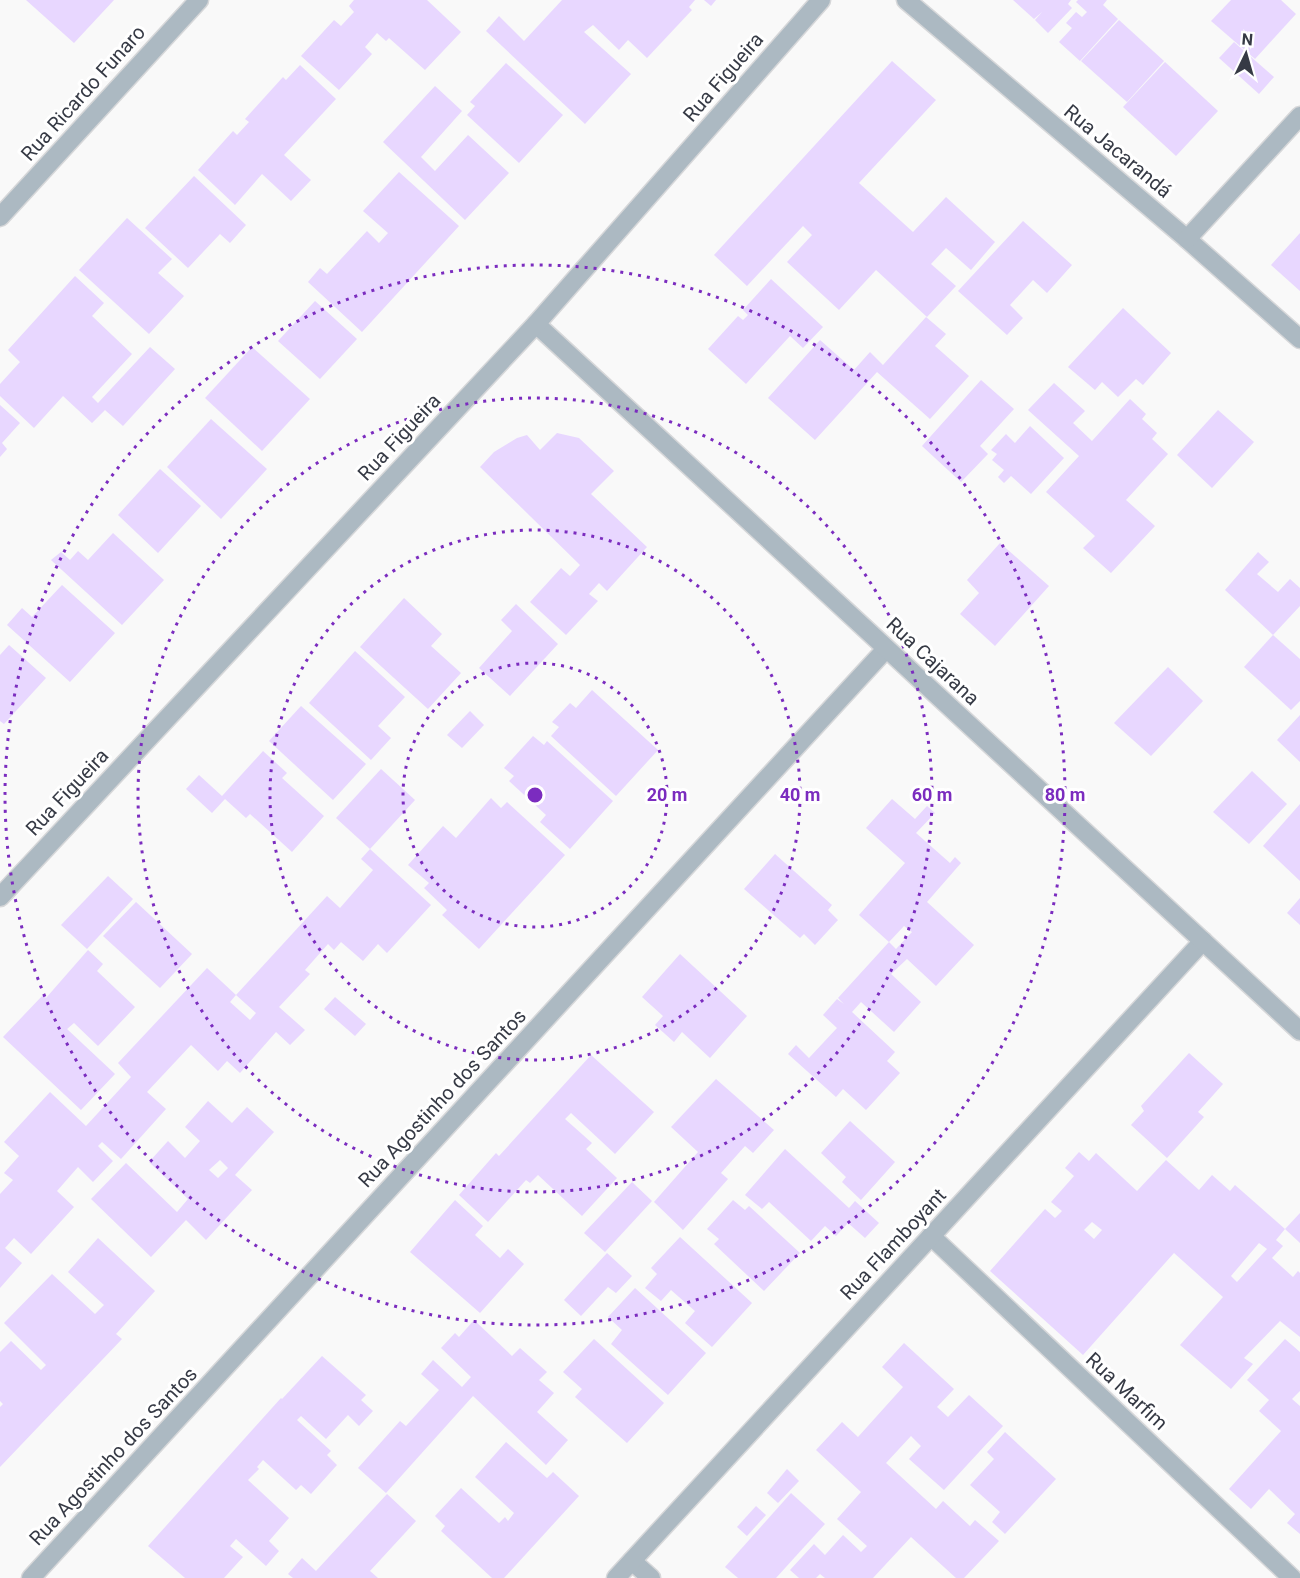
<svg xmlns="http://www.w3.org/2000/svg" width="1300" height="1578" font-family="Roboto,sans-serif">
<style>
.building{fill:#e8d7ff;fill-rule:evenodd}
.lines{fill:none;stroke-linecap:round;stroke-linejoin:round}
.minor-casing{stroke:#d6d7d9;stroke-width:21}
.tertiary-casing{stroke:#d6d7d9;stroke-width:21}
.minor{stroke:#acb9c2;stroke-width:18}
.tertiary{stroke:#acb9c2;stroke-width:18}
.ring{fill:none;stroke:#7b2cbf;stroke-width:3;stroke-dasharray:3 6}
.labels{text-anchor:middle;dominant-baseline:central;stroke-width:6;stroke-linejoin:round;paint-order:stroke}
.street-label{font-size:20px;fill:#363a45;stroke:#fff}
.centre{fill:#7b2cbf;stroke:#fff;stroke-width:3}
.ring-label{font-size:18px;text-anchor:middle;font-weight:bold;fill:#7b2cbf;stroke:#fff;stroke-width:6;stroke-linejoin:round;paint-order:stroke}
</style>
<rect width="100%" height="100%" fill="#f9f9f9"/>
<g class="building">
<polygon points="26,0 114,0 74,43"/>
<polygon points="354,0 427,0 461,32 425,70 389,38 386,41 377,33 365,47 372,54 339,90 301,56 334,20 341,26 354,12 349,6"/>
<polygon points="562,0 695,0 689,7 692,10 647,58 628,40 619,50 593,25 584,32 631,74 585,124 486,31 499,16 524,41"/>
<polygon points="704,0 716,0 711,6"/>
<polygon points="1013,0 1071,0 1068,4 1072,8 1048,33 1035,20 1042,12 1034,19"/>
<polygon points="1078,0 1107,0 1103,5 1118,19 1080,61 1059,42 1072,28 1066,23 1076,12 1082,17 1087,12 1076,2"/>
<polygon points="1231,0 1281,0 1296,14 1255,59 1211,21"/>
<polygon points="1119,20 1164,61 1127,102 1081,61"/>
<polygon points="1234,42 1274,77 1259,94 1219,58"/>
<polygon points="892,61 936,100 859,183 913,232 946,197 995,242 971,270 946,248 931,264 956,286 927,317 876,270 839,310 787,262 812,235 803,226 747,286 714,255"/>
<polygon points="1165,62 1218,111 1176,156 1123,107"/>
<polygon points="506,63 563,115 519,163 467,115 475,106 470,102"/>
<polygon points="300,65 336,99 284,155 311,180 291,201 262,174 235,205 198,170 233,131 237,135 249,122 245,119 283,77 286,80"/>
<polygon points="435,86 462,111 421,157 435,171 468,135 509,173 465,220 383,142"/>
<polygon points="399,172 459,226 362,332 308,282 320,268 327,274 367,231 379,243 388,233 363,211"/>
<polygon points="194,176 246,225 230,243 220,234 188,268 145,228"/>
<polygon points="127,218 172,259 158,273 184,296 149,334 79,270"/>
<polygon points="1023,221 1072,265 1047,293 1033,280 1010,305 1023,318 1007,335 958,291"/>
<polygon points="1300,233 1300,291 1271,265"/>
<polygon points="75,276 104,303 92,316 132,354 92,397 98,403 150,347 175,369 123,426 105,410 92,423 63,396 34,428 0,396 0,384 20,362 8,350"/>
<polygon points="771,279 823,327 803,348 790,336 746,384 708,349 738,316 743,320 748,315 743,310"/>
<polygon points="315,301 357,339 320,379 278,341"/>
<polygon points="1123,308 1171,353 1143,385 1136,379 1118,397 1102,382 1095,390 1068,367"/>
<polygon points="926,317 946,334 935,346 969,376 930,419 877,372 815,440 768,398 820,340 854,370 870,352 883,365"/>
<polygon points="252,347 310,399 262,451 205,398"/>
<polygon points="981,380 1014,409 980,446 988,454 961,482 922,446"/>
<polygon points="1054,383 1085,411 1073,423 1092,441 1130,399 1146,414 1142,419 1157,433 1152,439 1168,454 1126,500 1155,526 1111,573 1083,548 1095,536 1046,492 1079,456 1028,410"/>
<polygon points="0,405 20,423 2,443 7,449 0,457"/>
<polygon points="1218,410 1254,442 1212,488 1177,455"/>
<polygon points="211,419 267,469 221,519 167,467"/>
<polygon points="1030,426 1064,458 1031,494 1011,476 1004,483 998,477 1004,470 992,460 997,454 991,450 1006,434 1015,443"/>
<polygon points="557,433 579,438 614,471 591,494 647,547 607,591 599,583 589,594 598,601 566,635 530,602 561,568 570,576 580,565 480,467 494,452 517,438 527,435 540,450"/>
<polygon points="160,469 201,506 158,553 118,515"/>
<polygon points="113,533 164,580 122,625 51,560 61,552 70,560 78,551 88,560"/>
<polygon points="1000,543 1049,586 995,646 960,614 979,593 967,580"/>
<polygon points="1258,552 1269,562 1257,574 1278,592 1290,579 1300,588 1300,606 1273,635 1225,590"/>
<polygon points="62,585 115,633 70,682 7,625 22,608 32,617"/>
<polygon points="404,598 442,634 431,646 461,673 428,709 360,647"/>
<polygon points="516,604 558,644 510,696 479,668 512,631 501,620"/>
<polygon points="1273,635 1300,659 1300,701 1291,710 1244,667"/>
<polygon points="9,645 46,678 4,724 0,721 0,655"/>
<polygon points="355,651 405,697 378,726 391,738 371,760 309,703"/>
<polygon points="1168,667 1203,701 1151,756 1114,723"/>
<polygon points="592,690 658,750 616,796 551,736 559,727 552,722 570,703 576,708"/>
<polygon points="301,706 366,764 333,800 269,741"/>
<polygon points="470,711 484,725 462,748 447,735"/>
<polygon points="1300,715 1300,762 1277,740"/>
<polygon points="533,736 544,745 547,741 613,801 570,849 540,822 546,815 509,781 514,776 504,768"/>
<polygon points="263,751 287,773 282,778 324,816 292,852 250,814 246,818 225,799 212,813 186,789 199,775 222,796"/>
<polygon points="381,769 415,800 370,849 336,818"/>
<polygon points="1252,771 1287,804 1249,844 1213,812"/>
<polygon points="491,798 501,808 507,802 565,855 479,949 442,915 447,910 424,888 429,883 408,865 443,826 456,838"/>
<polygon points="892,799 915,819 927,806 935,813 916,833 950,863 955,857 961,863 927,902 974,945 936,986 907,959 891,974 921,1002 894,1032 861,1002 852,1012 895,1052 887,1061 900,1073 866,1110 843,1089 836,1097 788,1054 796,1045 809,1058 837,1028 823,1015 837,999 844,1004 838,998 889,942 896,949 912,932 904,926 889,942 859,915 905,863 866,828"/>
<polygon points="1300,804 1300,881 1263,846"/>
<polygon points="370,849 431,905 387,953 378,944 363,961 341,942 334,950 328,944 305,970 310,974 279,1007 305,1030 290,1045 276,1032 240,1073 227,1061 218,1071 191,1045 147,1092 166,1109 121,1159 102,1142 98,1146 113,1161 93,1182 78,1167 57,1191 74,1207 31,1254 14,1238 5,1248 22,1263 0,1288 0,1194 13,1180 4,1173 19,1156 4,1142 50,1092 86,1126 131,1077 118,1063 207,968 236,995 230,1002 250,1020 256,1013 236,995 327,896 340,908 373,870 361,859"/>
<polygon points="775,854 832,905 828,910 838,920 815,945 804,934 800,938 744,889"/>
<polygon points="108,876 133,899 87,949 61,925"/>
<polygon points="1300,898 1300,925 1287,913"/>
<polygon points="136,902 192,954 160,988 103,936"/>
<polygon points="88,950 103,964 97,971 135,1007 98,1046 74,1023 67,1029 115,1074 81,1110 3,1037 43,995 46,998"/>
<polygon points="680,954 747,1016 710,1058 682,1032 674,1042 655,1025 663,1016 642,997"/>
<polygon points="335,997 366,1024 355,1036 324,1009"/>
<polygon points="1189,1053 1223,1084 1198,1112 1204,1117 1167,1158 1131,1125 1144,1111 1141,1106"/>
<polygon points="591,1055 654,1112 615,1154 571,1113 565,1119 592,1143 586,1149 617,1178 582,1216 538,1175 530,1183 526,1180 488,1222 459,1195 496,1153 499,1156"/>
<polygon points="716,1079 774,1130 753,1153 745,1146 721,1173 728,1179 683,1230 654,1202 698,1152 671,1127"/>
<path d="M208 1101 232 1123 247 1107 274 1132 235 1175 252 1190 206 1240 186 1220 151 1257 91 1199 126 1163 177 1212 188 1199 149 1162 168 1141 185 1158 200 1141 185 1127ZM220 1160 228 1168 218 1178 209 1170Z"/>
<polygon points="850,1121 895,1162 861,1200 842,1182 846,1177 821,1153"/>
<polygon points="785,1149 849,1208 855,1201 879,1223 865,1238 848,1223 836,1236 825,1226 811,1241 769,1202 762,1209 745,1195"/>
<path d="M1079 1152 1089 1161 1096 1153 1137 1191 1166 1160 1199 1190 1212 1175 1230 1191 1235 1185 1285 1229 1276 1240 1283 1246 1272 1258 1293 1277 1298 1271 1300 1273V1337L1280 1321 1244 1358 1253 1364 1231 1389 1180 1345 1223 1297 1174 1253 1083 1355 990 1271 1045 1209 1055 1218 1062 1211 1051 1202 1074 1176 1065 1168ZM1092 1222 1102 1230 1094 1239 1084 1230ZM1259 1243 1267 1249 1237 1282 1231 1276Z"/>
<polygon points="632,1182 652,1201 605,1252 584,1233"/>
<polygon points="455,1200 483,1226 475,1235 500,1258 508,1249 524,1264 480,1313 410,1252"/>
<polygon points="733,1200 745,1210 749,1206 800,1253 764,1291 714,1244 719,1239 707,1229"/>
<polygon points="1300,1213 1300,1243 1285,1229"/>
<polygon points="680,1237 752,1303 712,1347 685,1323 695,1311 671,1290 661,1301 645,1288 657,1274 651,1268"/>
<polygon points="98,1238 155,1291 116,1334 122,1339 0,1467 0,1407 3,1404 0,1401 0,1352 11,1341 41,1370 46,1365 4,1323 52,1274 95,1314 104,1305 68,1272"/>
<polygon points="607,1253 632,1276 616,1293 608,1287 581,1316 564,1300"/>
<polygon points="635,1288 706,1353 668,1395 611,1344 622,1330 608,1317"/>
<polygon points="474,1320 512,1356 520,1348 547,1372 539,1380 554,1393 537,1412 568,1440 546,1465 473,1396 386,1493 358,1468 400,1421 406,1426 439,1390 421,1374 433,1360 462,1387 471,1377 441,1348 455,1333 459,1337"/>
<polygon points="594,1339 664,1403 627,1443 575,1397 582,1389 563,1372"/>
<polygon points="1285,1339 1300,1352 1300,1391 1292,1399 1300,1406 1300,1534 1287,1523 1295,1514 1269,1489 1251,1509 1229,1489 1281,1431 1259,1411 1269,1400 1247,1380"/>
<polygon points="904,1343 954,1389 937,1407 948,1417 969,1395 1003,1426 944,1490 909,1459 921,1446 911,1436 886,1463 936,1509 943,1501 970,1526 975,1520 999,1541 964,1578 956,1578 911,1537 873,1578 825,1578 820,1574 816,1578 799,1578 790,1570 814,1544 825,1555 843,1535 861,1552 867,1546 837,1519 861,1492 816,1450 842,1422 858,1437 903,1387 882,1367"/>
<polygon points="322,1356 366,1395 361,1400 373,1411 359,1426 348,1415 326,1439 301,1416 297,1420 331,1451 327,1455 337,1465 311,1494 301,1485 296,1490 263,1460 257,1467 259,1469 248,1480 289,1518 269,1541 279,1551 266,1566 236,1539 230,1546 243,1557 224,1578 185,1578 148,1546 281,1398 282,1399"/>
<polygon points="1005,1432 1056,1479 1005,1534 992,1522 1000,1512 970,1485 994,1459 987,1452"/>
<polygon points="506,1442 547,1478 553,1472 579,1496 504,1578 492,1578 441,1531 445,1526 435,1516 461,1488 499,1523 505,1517 508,1521 514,1513 475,1477"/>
<polygon points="787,1469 799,1481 778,1503 767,1493"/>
<polygon points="791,1493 825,1524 776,1578 738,1578 725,1567"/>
<polygon points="387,1494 416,1521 370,1571 378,1578 293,1578 288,1574 302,1558 316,1571"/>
<polygon points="756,1506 766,1515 747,1536 737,1527"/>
</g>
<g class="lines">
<defs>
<g id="minor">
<polyline points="906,0 1187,239 1300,339"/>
<polyline points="0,217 199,0"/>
<polyline points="1187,239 1300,116"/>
<polyline points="931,1236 1292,1578"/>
<polyline points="632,1561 651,1578"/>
<polyline points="31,1578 886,649"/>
<polyline points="616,1578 1203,941"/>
</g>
<g id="tertiary">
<polyline points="536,324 1300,1031"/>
<polyline points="0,897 536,324 821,0"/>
</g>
</defs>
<use href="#minor" class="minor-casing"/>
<use href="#tertiary" class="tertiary-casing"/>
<use href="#minor" class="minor"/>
<use href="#tertiary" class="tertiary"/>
</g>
<g class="ring">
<circle cx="535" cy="795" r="132"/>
<circle cx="535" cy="795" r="265"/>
<circle cx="535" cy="795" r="397"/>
<circle cx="535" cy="795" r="530"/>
</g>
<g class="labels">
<g class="street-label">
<text transform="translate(723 77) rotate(-49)">Rua Figueira</text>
<text transform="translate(83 93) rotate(-48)">Rua Ricardo Funaro</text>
<text transform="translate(1118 151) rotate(40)">Rua Jacarandá</text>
<text transform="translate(399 437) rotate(-47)">Rua Figueira</text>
<text transform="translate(933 661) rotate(43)">Rua Cajarana</text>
<text transform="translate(67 792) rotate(-47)">Rua Figueira</text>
<text transform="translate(442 1098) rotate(-47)">Rua Agostinho dos Santos</text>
<text transform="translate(893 1244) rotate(-47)">Rua Flamboyant</text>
<text transform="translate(1127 1391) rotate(43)">Rua Marfim</text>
<text transform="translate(113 1456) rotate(-47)">Rua Agostinho dos Santos</text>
</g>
</g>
<circle cx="535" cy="795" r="9" class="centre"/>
<g class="ring-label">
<text x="667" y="801">20 m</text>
<text x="800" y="801">40 m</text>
<text x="932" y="801">60 m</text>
<text x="1065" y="801">80 m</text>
</g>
<g transform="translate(1246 54) rotate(5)" stroke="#ffffff" stroke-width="4.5" paint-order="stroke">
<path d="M0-4.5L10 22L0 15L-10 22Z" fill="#363a45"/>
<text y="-9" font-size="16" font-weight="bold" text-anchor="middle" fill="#363a45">N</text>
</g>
</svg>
